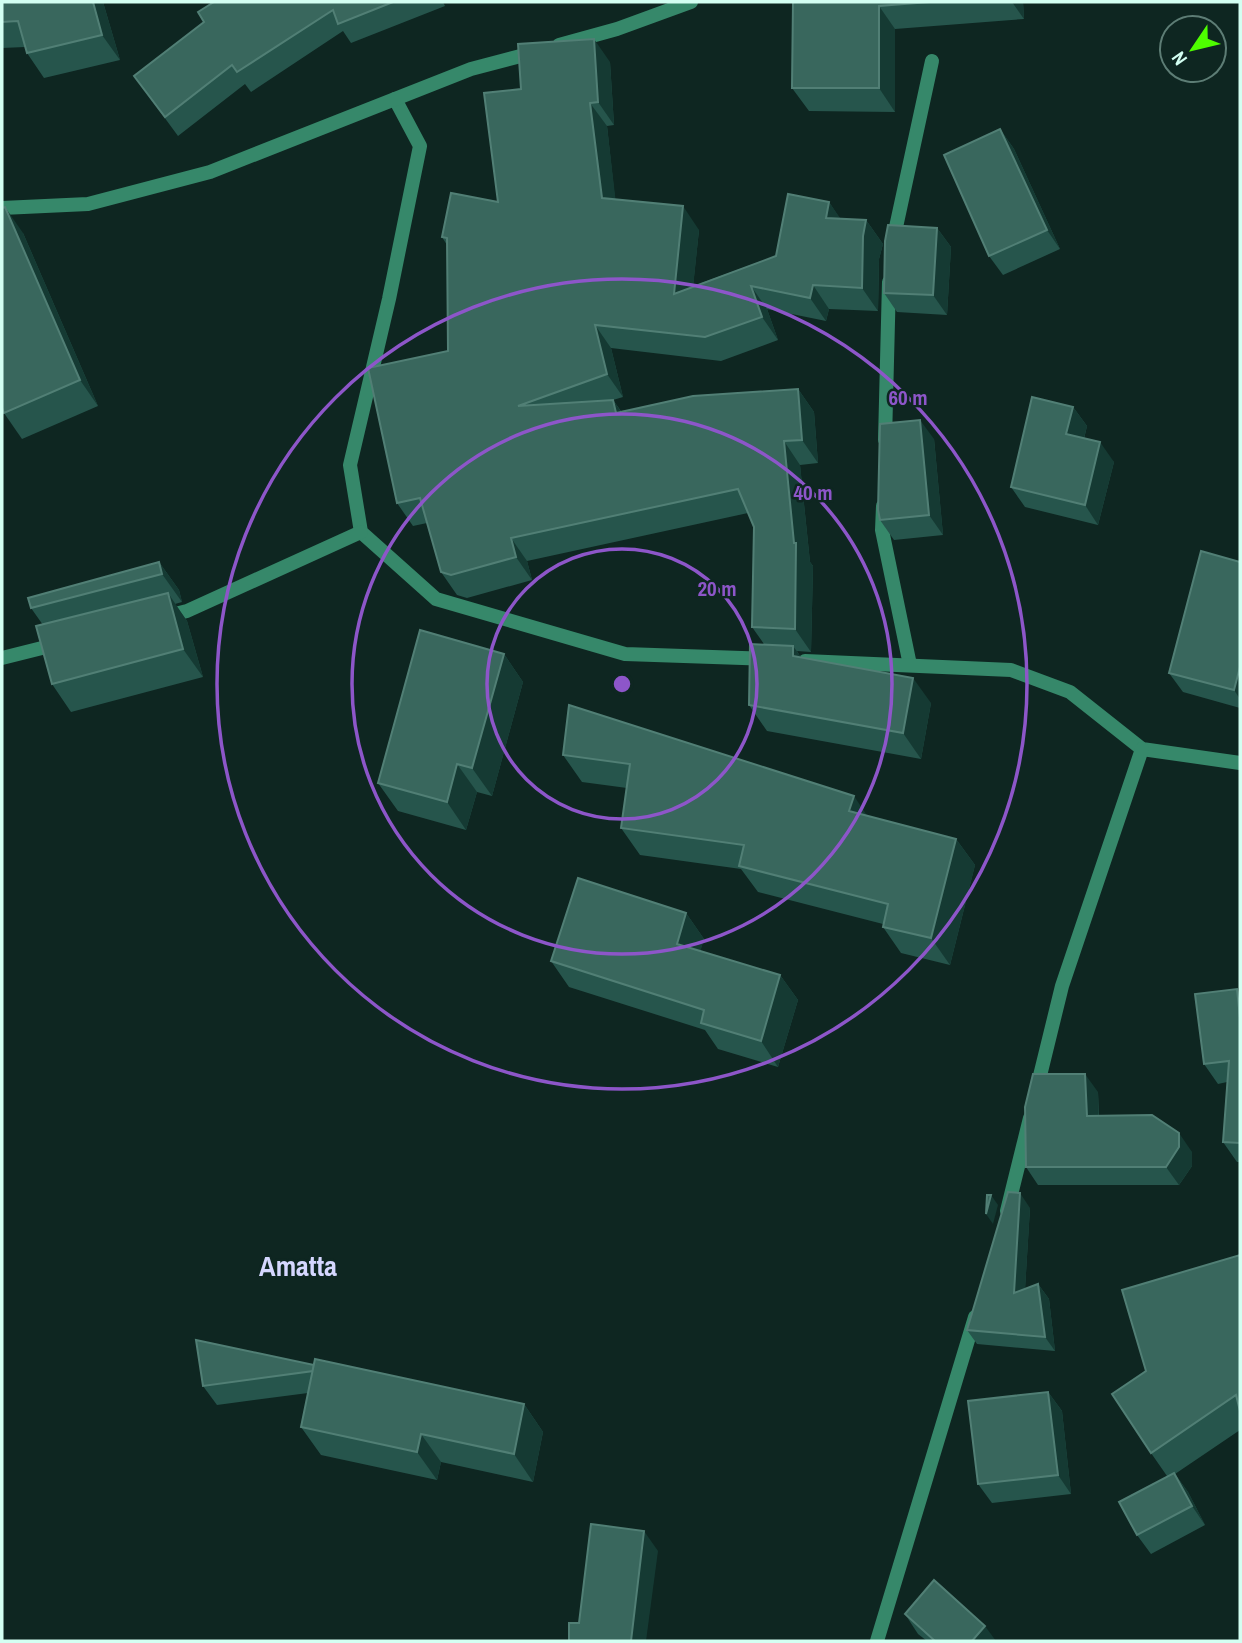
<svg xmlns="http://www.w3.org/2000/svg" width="1242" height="1643" font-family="'Archivo Narrow',sans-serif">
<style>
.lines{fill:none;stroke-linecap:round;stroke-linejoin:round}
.minor{stroke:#36886a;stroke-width:14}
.wall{fill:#26554c}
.shaded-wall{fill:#153a33}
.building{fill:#39675d;stroke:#517f75;stroke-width:2}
.ring{fill:none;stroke:#8d56c9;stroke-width:3.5}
.labels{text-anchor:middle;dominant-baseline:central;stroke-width:5;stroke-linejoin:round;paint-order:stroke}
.quarter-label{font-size:28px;font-weight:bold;fill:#d5d7ff;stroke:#0e2621}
.centre{fill:#8d56c9;stroke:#0e2621;stroke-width:3.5}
.ring-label{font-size:21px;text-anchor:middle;font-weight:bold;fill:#8d56c9;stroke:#0e2621;stroke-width:5;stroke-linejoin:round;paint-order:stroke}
</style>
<rect width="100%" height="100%" fill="#0e2621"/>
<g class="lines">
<g class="minor">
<polyline points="559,45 617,29 691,2"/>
<polyline points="395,99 420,146 389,299 350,465 361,532 436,599 625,654 768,659"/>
<polyline points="2,208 88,204 210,172 471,69 536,52"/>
<polyline points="893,241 932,61"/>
<polyline points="885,440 889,282"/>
<polyline points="883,506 882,530 910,665"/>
<polyline points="163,617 187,611 361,532"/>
<polyline points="2,658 58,644"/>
<polyline points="805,661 1011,670 1070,692 1142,749 1240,763"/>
<polyline points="1036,1092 1062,986 1142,749"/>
<polyline points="1007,1211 1030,1118"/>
<polyline points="877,1641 975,1317"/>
</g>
</g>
<g class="wall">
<polygon points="2,2 103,2 120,60 44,78 27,53 25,47 2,48"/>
<polygon points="214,2 443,2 445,6 351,43 343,31 251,92 245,84 178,136 134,76 204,22"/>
<polygon points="793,2 1023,2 1024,19 895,29 895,112 809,111 792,88"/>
<polygon points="610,62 614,125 607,126 615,199 699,230 693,286 776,256 829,202 840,219 866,220 883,244 879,259 878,311 829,309 826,321 767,309 778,340 721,361 611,348 623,397 613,400 621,411 798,389 814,412 818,463 800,465 810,562 813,566 811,652 797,651 801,658 931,703 921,759 767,731 749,705 764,644 752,627 754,527 748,513 527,561 532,580 467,598 457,595 441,572 427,523 413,526 397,503 448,351 447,245 442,237 498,202 521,89"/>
<polygon points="1000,129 1014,149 1060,249 1003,275 989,256"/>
<polygon points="937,228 951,247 947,315 897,312 884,293"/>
<polygon points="23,233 98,406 22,439 4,413"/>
<polygon points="1073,407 1087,426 1084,439 1114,462 1098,525 1025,507 1011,487"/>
<polygon points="934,439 943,535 894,540 880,520"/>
<polygon points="159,562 179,590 182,602 175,604 187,621 203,677 71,712 52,684 43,625 31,608"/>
<polygon points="1240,562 1240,708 1183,692 1169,673"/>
<polygon points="504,654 523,682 492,796 477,792 466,830 398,811 378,783"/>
<polygon points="569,705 867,816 956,839 975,865 950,965 901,953 883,927 883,924 758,892 741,869 640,855 621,828 627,788 582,782 563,755"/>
<polygon points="686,913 704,939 700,951 780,975 798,1000 778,1067 718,1049 705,1030 569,987 551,961"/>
<polygon points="1240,994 1240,1162 1237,1162 1223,1142 1227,1082 1218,1084 1204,1064"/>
<polygon points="1098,1092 1099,1116 1192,1152 1192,1166 1179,1185 1038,1185 1026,1167"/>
<polygon points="1030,1208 1025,1289 1038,1284 1049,1299 1055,1351 977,1344 967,1330"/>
<polygon points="1240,1255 1240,1430 1175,1474 1188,1492 1205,1525 1151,1554 1137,1535 1167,1476 1151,1453 1146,1371"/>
<polygon points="314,1365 524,1404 543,1432 533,1482 441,1462 437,1480 321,1455 301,1427 308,1393 217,1405 203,1386"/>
<polygon points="1048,1392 1062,1411 1071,1494 992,1503 978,1484"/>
<polygon points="905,1614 996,1641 927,1641 918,1634"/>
</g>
<g class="shaded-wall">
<polygon points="93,2 103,2 120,60 102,35"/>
<polygon points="1012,2 1023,2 1024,19"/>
<polygon points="879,6 895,29 895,112 879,88"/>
<polygon points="594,39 610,62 614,125 598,102"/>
<polygon points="590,103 607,126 618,221 602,198"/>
<polygon points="1000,129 1014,149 1060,249 1047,230"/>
<polygon points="829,202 845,225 826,218"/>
<polygon points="683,206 699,230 690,317 674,294"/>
<polygon points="5,207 23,233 98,406 80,380"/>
<polygon points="866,220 883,244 879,259 878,311 862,288 863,236"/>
<polygon points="937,228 951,247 947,315 933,295"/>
<polygon points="813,285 829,309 826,321 810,298"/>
<polygon points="751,286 767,309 778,340 762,317"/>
<polygon points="595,325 611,348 623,397 607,374"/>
<polygon points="798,389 814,412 818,463 802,440"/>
<polygon points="613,400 629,423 616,413"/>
<polygon points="1073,407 1087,426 1080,454 1066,434"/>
<polygon points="920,420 934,439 943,535 929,515"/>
<polygon points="784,441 800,465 810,562 813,566 811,652 795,629 794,543"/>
<polygon points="1100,442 1114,462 1098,525 1085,505"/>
<polygon points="511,538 527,561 532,580 516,557"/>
<polygon points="159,562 179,590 182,602 162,574"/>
<polygon points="168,593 187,621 203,677 183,649"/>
<polygon points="793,646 811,671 793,656"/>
<polygon points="504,654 523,682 492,796 472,768"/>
<polygon points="1240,667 1240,699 1234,690"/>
<polygon points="913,678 931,703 921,759 903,733"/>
<polygon points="457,764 477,792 466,830 447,802"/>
<polygon points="854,796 872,823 849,811"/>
<polygon points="956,839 975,865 950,965 931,938"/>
<polygon points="686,913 704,939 695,969 677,944"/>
<polygon points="780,975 798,1000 778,1067 761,1041"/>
<polygon points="1237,989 1240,994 1240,1018"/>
<polygon points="1085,1074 1098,1092 1099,1134 1087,1116"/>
<polygon points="1179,1133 1192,1152 1192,1166 1179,1185 1166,1167"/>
<polygon points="1020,1193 1030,1208 1024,1307 1014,1293"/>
<polygon points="991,1195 998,1205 993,1224 986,1214"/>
<polygon points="1038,1284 1049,1299 1055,1351 1045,1337"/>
<polygon points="1048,1392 1062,1411 1071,1494 1058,1475"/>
<polygon points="524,1404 543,1432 533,1482 514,1454"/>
<polygon points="421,1434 441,1462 437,1480 417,1452"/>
<polygon points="1174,1473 1188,1492 1205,1525 1192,1506"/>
<polygon points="644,1531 658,1551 646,1641 631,1641"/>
<polygon points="985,1626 996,1641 972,1641"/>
</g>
<g class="building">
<polygon points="2,2 93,2 102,35 27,53 18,21 2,22"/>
<polygon points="214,2 393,2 338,24 333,10 237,72 232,65 165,117 134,76 204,22 198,12"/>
<polygon points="793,2 930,2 879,6 879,88 792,88"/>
<polygon points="594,39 598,102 590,103 602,198 683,206 674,294 776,256 788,194 829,202 826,218 866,220 863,236 862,288 813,285 810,298 751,286 762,317 705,337 595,325 607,374 518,406 613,400 616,413 693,396 798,389 802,440 784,441 794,543 796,543 795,629 752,627 754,527 738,489 511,538 516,557 451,575 441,572 420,498 397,503 368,368 448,351 447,238 442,237 451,193 498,202 484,93 521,89 518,44"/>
<polygon points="1000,129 1047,230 989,256 944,155"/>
<polygon points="5,207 80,380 4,413 2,408 2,208"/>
<polygon points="888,225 937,228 933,295 884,293 885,241"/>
<polygon points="1032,397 1073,407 1066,434 1100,442 1085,505 1011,487"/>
<polygon points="920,420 929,515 880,520 878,510 880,424"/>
<polygon points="1201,551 1240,562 1240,667 1234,690 1169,673"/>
<polygon points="159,562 162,574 31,608 28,598"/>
<polygon points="168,593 183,649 52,684 36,626"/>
<polygon points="420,630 504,654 472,768 457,764 447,802 378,783"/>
<polygon points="750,644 793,646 793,656 913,678 903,733 749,705"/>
<polygon points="569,705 854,796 849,811 956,839 931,938 883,927 888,904 739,866 744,845 621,828 630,764 563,755"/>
<polygon points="578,878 686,913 677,944 780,975 761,1041 701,1023 704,1010 551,961"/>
<polygon points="1237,989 1240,1018 1240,1143 1223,1142 1229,1061 1204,1064 1195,994"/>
<polygon points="1033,1074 1085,1074 1087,1116 1152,1115 1179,1133 1179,1147 1166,1167 1026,1167 1025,1107"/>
<polygon points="1008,1192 1020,1193 1014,1293 1038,1284 1045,1337 967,1330"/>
<polygon points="987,1195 991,1195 986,1214"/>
<polygon points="1240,1255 1240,1411 1236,1395 1151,1453 1112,1394 1146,1371 1122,1290"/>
<polygon points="196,1340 314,1365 313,1371 203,1386"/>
<polygon points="315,1359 524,1404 514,1454 421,1434 417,1452 301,1427"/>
<polygon points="1048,1392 1058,1475 978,1484 968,1401"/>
<polygon points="1174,1473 1192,1506 1137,1535 1119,1502"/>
<polygon points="591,1524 644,1531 631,1641 569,1641 569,1623 579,1623"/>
<polygon points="934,1580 985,1626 972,1641 935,1641 905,1614"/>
</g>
<g class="ring">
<circle cx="622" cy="684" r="135"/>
<circle cx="622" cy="684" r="270"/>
<circle cx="622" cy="684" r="405"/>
</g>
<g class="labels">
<g class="quarter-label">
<text x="298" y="1266">Amatta</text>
</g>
</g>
<circle cx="622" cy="684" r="10" class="centre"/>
<g class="ring-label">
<text x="908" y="405">60 m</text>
<text x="813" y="500">40 m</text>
<text x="717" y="596">20 m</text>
</g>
<rect width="1242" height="1643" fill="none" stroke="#d3fff2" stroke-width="7"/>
<g transform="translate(1193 49) rotate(235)"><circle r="33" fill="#0e2621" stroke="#5d7d75" stroke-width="2"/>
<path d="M0-5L12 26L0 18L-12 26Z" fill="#4efe00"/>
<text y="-10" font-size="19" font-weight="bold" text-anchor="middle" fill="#d3fff2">N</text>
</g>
</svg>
